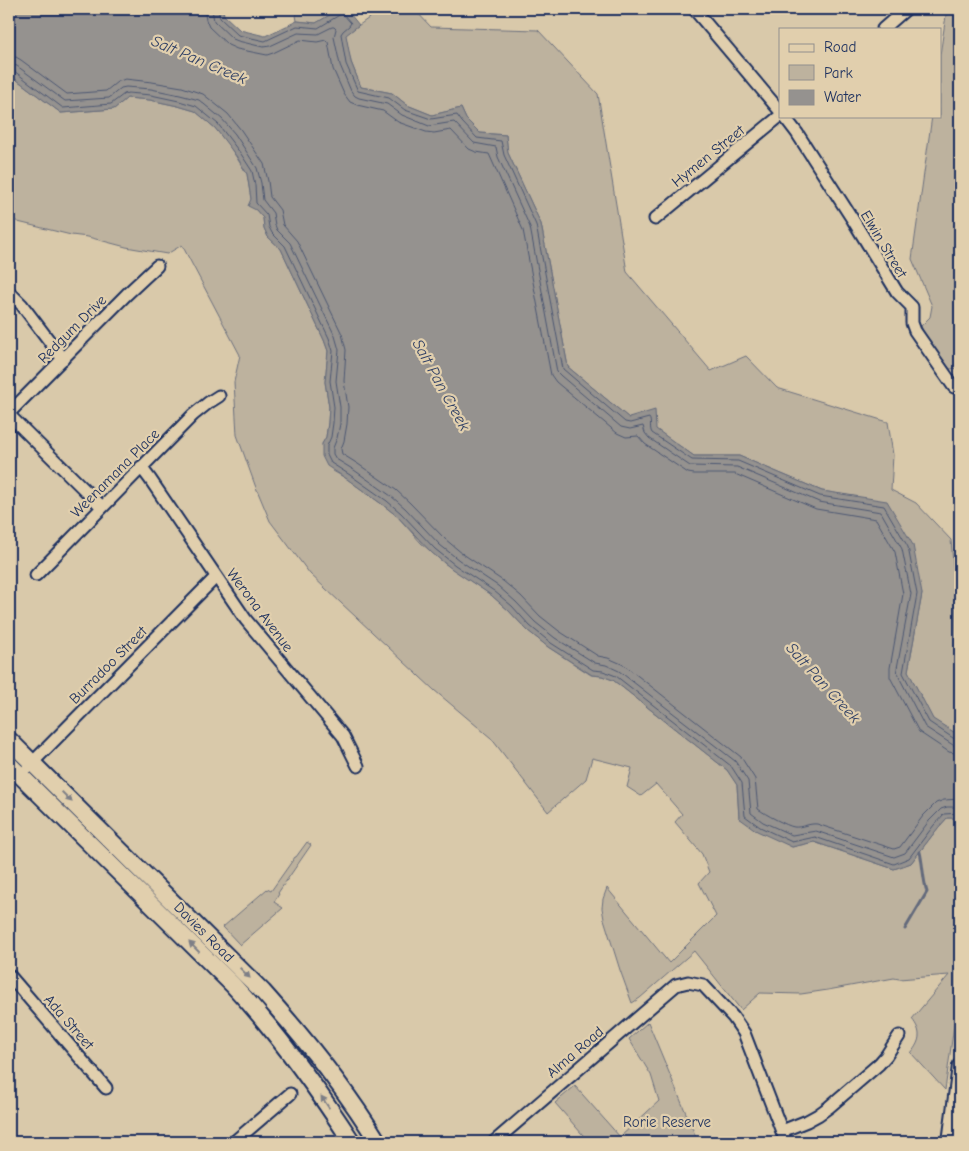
<svg xmlns="http://www.w3.org/2000/svg" width="969" height="1151" font-family="'Comic Neue',sans-serif">
<style>
.green{fill:#bdb29e;stroke:#6c707e}
.water{fill:#95928f;stroke:#646a7b}
.lines{fill:none;stroke-linecap:round;stroke-linejoin:round}
.shore{stroke:#4c5772;stroke-width:1}
.stream{stroke:#646a7b;stroke-width:3}
.minor-casing{stroke:#1b2f5e;stroke-width:15}
.major-casing{stroke:#1b2f5e;stroke-width:18}
.highway-casing{stroke:#1b2f5e;stroke-width:20}
.minor{stroke:#e1cfad;stroke-width:11}
.major{stroke:#e1cfad;stroke-width:14}
.highway{stroke:#e1cfad;stroke-width:16}
.oneway{fill:#7e7f86}
.labels{text-anchor:middle;dominant-baseline:central;stroke-width:4.5;stroke-linejoin:round;paint-order:stroke}
.street-label{font-size:15px;fill:#1b2f5e;stroke:#e1cfad}
.park-label{font-size:15px;fill:#2b3c64;stroke:#e1cfad}
.water-label{font-size:16px;font-style:italic;fill:#2d3e65;stroke:#e1cfad}
</style>
<rect width="100%" height="100%" fill="#d9c9aa"/>
<filter id="ink" filterUnits="userSpaceOnUse"><feTurbulence type="fractalNoise" baseFrequency=".02" numOctaves="2"/><feDisplacementMap in="SourceGraphic" scale="10" xChannelSelector="R" yChannelSelector="G"/><feConvolveMatrix kernelMatrix="1 2 1 2 8 2 1 2 1" color-interpolation-filters="sRGB"/></filter>
<g filter="url(#ink)">
<g class="green">
<polygon points="295,9 340,9 316,23 297,21"/>
<polygon points="380,9 414,9 431,27 538,30 598,94 627,272 711,371 746,356 777,388 888,422 893,455 891,490 916,503 951,540 955,586 959,735 933,720 908,671 922,594 887,502 822,491 739,456 694,456 655,429 629,418 568,367 541,224 508,153 506,135 480,133 466,119 461,108 432,115 407,105 392,93 361,87 351,62 345,35 379,11"/>
<path d="M947 9H960V342C958 349 960 360 960 368L950 369 925 336 921 326 930 317 932 306 912 259 932 116H940V55Z"/>
<path d="M9 74 61 113 114 109 127 98 150 100 178 106 195 111 215 128 226 141 247 174 251 199 256 210 263 218 264 228 268 237 281 249 324 340 328 351 325 382 329 407 328 422 326 437 322 444 333 471 347 479 383 505 397 516 421 543 444 563 491 595 508 610 527 630 548 647 591 675 602 676 613 680 727 770 737 785 739 818 792 847 814 842 894 869 911 863 938 828 947 818H960V982L945 1090 911 1053C921 1040 922 1032 912 1019L949 975 899 979 894 978 828 990 801 994 760 993 741 1010 694 951 640 998 632 1003 620 970 604 919 602 908 603 899 607 888 669 963 716 916 699 883 709 872 702 854 675 822 682 814 656 784 641 796 627 787 632 768 592 758 586 779 548 812 491 738 434 690 310 574 270 521 255 485 237 435 234 382 240 355 182 245 167 254 126 247 88 237 71 235 18 222 9 217Z"/>
<polygon points="307,842 311,845 278,893 279,894 274,902 283,908 240,945 223,927 267,889 271,891 295,857 296,857"/>
<polygon points="648,1022 698,1142 589,1142 555,1103 575,1086 620,1137 659,1101 651,1075 629,1039"/>
</g>
<polygon class="water" points="9,9 223,9 224,15 240,30 265,36 297,21 316,23 340,9 346,9 359,25 346,35 351,62 361,87 392,93 407,105 432,115 461,108 466,119 480,133 506,135 508,153 541,224 568,367 629,418 655,410 656,429 694,456 739,456 822,491 887,501 913,545 922,594 908,671 933,719 960,736 960,818 947,818 938,828 911,863 894,869 814,842 792,847 757,831 739,818 737,785 727,770 613,680 602,676 592,675 548,647 527,630 508,610 491,595 452,569 432,553 397,516 383,505 347,479 327,466 322,456 322,444 326,437 328,423 329,407 325,382 328,351 324,340 281,249 268,237 264,228 263,218 256,210 248,206 251,199 247,174 237,157 215,128 195,111 178,106 150,100 127,98 114,109 61,113 9,74"/>
<g class="lines">
<g class="shore">
<polyline points="204,9 206,20 209,27 228,45 237,49 267,55 273,53 300,40 317,42 326,40 328,42 333,69 344,94 350,102 357,105 383,111 398,122 426,132 434,133 451,130 469,149 476,152 489,154 523,230 551,375 556,382 617,433 626,437 638,436 645,444 688,473 694,474 735,474 816,509 876,519 895,552 903,594 890,668 890,677 919,732 949,752 960,754"/>
<polyline points="212,9 214,21 233,39 238,41 263,47 270,46 298,33 318,34 332,27 334,27 336,29 334,37 340,65 351,91 355,96 359,98 387,104 402,115 429,126 454,122 474,143 496,147 498,157 530,227 557,372 561,376 621,427 630,429 643,426 645,433 649,438 690,466 737,467 819,502 881,512 902,549 911,594 897,668 898,675 925,727 953,745 960,747"/>
<path d="M218 9 220 18 238 35 265 41 297 26 318 28 341 14H343L351 23C349 28 343 29 341 34L346 64 358 91 389 98 405 110 431 119 457 115 462 122 477 138 501 141 504 155 536 225 563 369 625 422 630 423 649 418C652 422 649 428 652 433L692 460 738 461 820 496 884 506 908 547 917 594 903 673 929 722 956 740H960"/>
<path d="M9 57H16L21 60 67 94 106 91 117 82 125 79 152 82 182 87 203 94 228 114 241 130 264 164 268 181 270 197 280 210 283 225 297 241 342 334 346 350 344 381 348 407 347 424 344 441 341 449 342 454 358 464 396 490 410 503 445 539 463 554 503 581 521 596 540 616 559 631 598 656 608 658 624 665 741 757 755 779 758 809C765 814 787 826 794 827 801 828 809 823 817 824L894 849 900 847 923 816 936 803 944 800 960 799"/>
<polyline points="9,64 17,66 65,101 109,98 121,88 126,87 151,89 180,95 199,100 222,119 235,134 257,168 261,183 263,200 273,213 275,225 277,230 290,243 335,336 339,350 336,381 340,407 340,424 337,438 333,448 333,454 336,459 354,470 391,496 405,508 440,545 459,560 498,586 516,602 535,622 555,638 595,663 606,665 619,671 735,761 748,781 751,813 763,822 792,835 816,831 894,857 905,853 929,821 941,809 947,807 960,807"/>
<polyline points="9,70 14,71 63,108 111,104 124,94 128,93 151,95 179,101 196,106 218,124 241,154 252,171 255,185 256,203 267,215 269,227 272,233 285,246 329,338 333,351 330,381 334,407 333,423 331,437 327,446 327,455 331,463 350,475 387,501 401,513 435,549 455,565 494,591 512,606 530,626 551,643 593,670 603,671 616,676 731,766 742,783 745,816 760,827 792,842 815,837 894,864 909,858 934,825 944,814 960,813"/>
</g>
<path class="stream" d="M905 929 927 892C923 880 923 865 920 852"/>
<defs>
<g id="minor">
<polyline points="694,9 780,111"/>
<polyline points="883,29 906,9"/>
<polyline points="784,116 797,133 853,220 897,292 912,307 912,323 915,331 954,387"/>
<polyline points="655,219 780,116"/>
<polyline points="9,292 22,305 63,359"/>
<polyline points="9,413 127,294 157,266"/>
<polyline points="9,415 102,507"/>
<polyline points="141,467 150,479 246,620 343,736 358,766"/>
<polyline points="36,575 193,415 208,403 219,396"/>
<polyline points="28,767 216,577"/>
<polyline points="9,975 106,1088"/>
<polyline points="782,1131 807,1121 818,1115 829,1107 879,1064 886,1056 899,1036"/>
<polyline points="234,1142 290,1094"/>
<polyline points="494,1142 676,985 688,982 703,985 733,1017 744,1033 786,1142"/>
</g>
<polyline id="major" points="950,1142 960,1066"/>
<g id="highway">
<path d="M9 740 263 992C305 1039 345 1088 378 1142"/>
<path d="M9 764 233 985C278 1033 316 1087 352 1142"/>
</g>
</defs>
<use href="#minor" class="minor-casing"/>
<use href="#major" class="major-casing"/>
<use href="#highway" class="highway-casing"/>
<use href="#minor" class="minor"/>
<use href="#major" class="major"/>
<use href="#highway" class="highway"/>
</g>
<defs><path id="oneway-solid" d="M-6-.8H1V-3.2L6.5 0L1 3.2V.8H-6Z" transform="scale(1.25)"/></defs>
<g class="oneway">
<use href="#oneway-solid" transform="translate(67 797) rotate(45)"/>
<use href="#oneway-solid" transform="translate(194 947) rotate(-135)"/>
<use href="#oneway-solid" transform="translate(245 973) rotate(45)"/>
<use href="#oneway-solid" transform="translate(325 1102) rotate(-124)"/>
</g>
</g>
<g class="labels">
<g class="street-label">
<text transform="translate(708 156) rotate(-39)">Hymen Street</text>
<text transform="translate(884 244) rotate(59)">Elwin Street</text>
<text transform="translate(72 329) rotate(-45)">Redgum Drive</text>
<text transform="translate(115 473) rotate(-45)">Weenamana Place</text>
<text transform="translate(260 610) rotate(53)">Werona Avenue</text>
<text transform="translate(108 665) rotate(-45)">Burradoo Street</text>
<text transform="translate(204 932) rotate(45)">Davies Road</text>
<text transform="translate(69 1022) rotate(49)">Ada Street</text>
<text transform="translate(575 1052) rotate(-41)">Alma Road</text>
</g>
<g class="park-label">
<text x="667" y="1122">Rorie Reserve</text>
</g>
<g class="water-label">
<text transform="translate(199 60) rotate(23)">Salt Pan Creek</text>
<text transform="translate(441 385) rotate(61)">Salt Pan Creek</text>
<text transform="translate(823 683) rotate(48)">Salt Pan Creek</text>
</g>
</g>
<rect width="969" height="1151" fill="none" stroke="#e1cfad" stroke-width="30"/>
<rect x="15" y="15" width="939" height="1121" fill="none" stroke="#1b2f5e" stroke-width="2" filter="url(#ink)"/>
<rect x="779" y="28" width="162" height="90" fill="#e1cfad" stroke="#928f8d"/>
<rect x="789" y="44" width="25" height="8" fill="#e1cfad" stroke="#928f8d"/>
<text x="824" y="52" font-size="15" fill="#1b2f5e">Road</text>
<rect x="789" y="65" width="25" height="15" fill="#bdb29e" stroke="#928f8d"/>
<text x="824" y="78" font-size="15" fill="#1b2f5e">Park</text>
<rect x="789" y="90" width="25" height="15" fill="#95928f" stroke="#928f8d"/>
<text x="824" y="102" font-size="15" fill="#1b2f5e">Water</text>
</svg>
